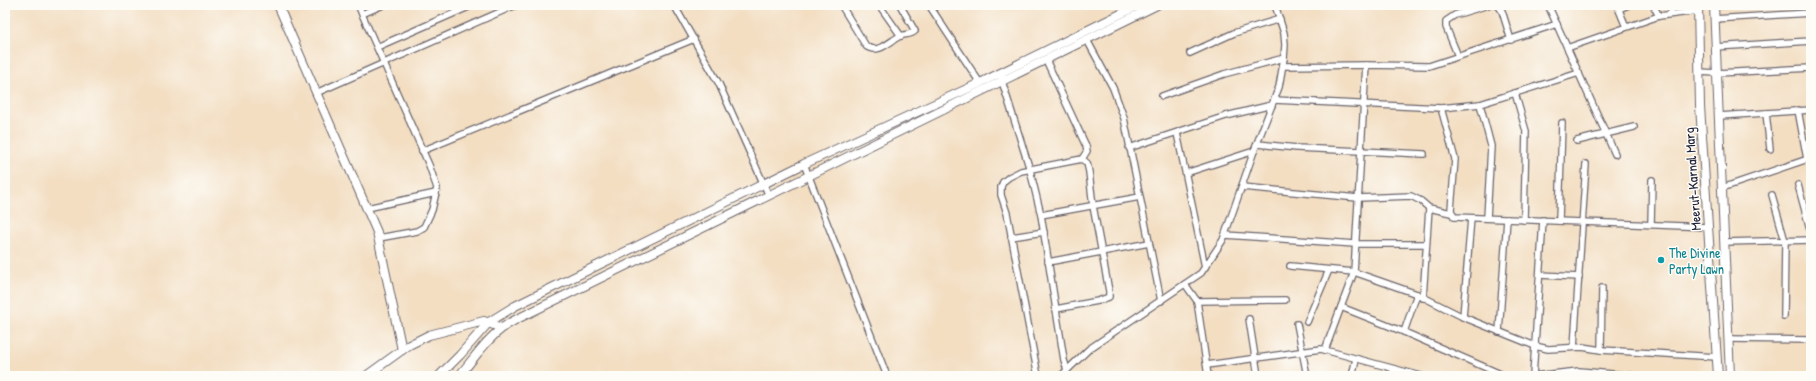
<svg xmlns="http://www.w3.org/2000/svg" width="1816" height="381" font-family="'Patrick Hand',sans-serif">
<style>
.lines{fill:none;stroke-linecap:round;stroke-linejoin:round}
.street-casing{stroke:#6b646a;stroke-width:8}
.secondary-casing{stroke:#6b646a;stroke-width:10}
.street{stroke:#fff;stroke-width:5.5}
.secondary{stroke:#fff;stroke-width:8}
.culture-dot{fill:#0f9aa8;stroke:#fdfcf7;stroke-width:1.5}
.labels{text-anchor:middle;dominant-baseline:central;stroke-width:3;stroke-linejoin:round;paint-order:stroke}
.street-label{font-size:14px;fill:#22223b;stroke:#fdfcf7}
.culture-label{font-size:14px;fill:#0d838f;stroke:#fdfcf7;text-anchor:start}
</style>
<rect width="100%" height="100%" fill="#fdfcf7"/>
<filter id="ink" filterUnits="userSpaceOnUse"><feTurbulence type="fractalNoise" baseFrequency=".025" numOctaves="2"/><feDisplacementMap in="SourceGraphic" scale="8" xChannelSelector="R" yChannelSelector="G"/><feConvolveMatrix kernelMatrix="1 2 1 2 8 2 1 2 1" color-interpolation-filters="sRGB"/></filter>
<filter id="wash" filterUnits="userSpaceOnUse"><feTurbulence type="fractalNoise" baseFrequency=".012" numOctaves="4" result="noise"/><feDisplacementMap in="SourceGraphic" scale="16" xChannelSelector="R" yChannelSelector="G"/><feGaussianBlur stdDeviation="0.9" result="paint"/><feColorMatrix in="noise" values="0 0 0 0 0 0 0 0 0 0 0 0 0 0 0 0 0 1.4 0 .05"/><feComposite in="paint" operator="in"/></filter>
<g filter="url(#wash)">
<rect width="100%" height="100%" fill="#f3dec2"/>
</g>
<g filter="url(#ink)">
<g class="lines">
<defs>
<g id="street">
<polyline points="358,5 429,165 437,188 432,210 424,227 417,231 379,238"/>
<polyline points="674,5 719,84 769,196"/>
<path d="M841 5 866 46C878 55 890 41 900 36 905 34 911 35 915 31L900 5"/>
<polyline points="879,5 901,36"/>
<polyline points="929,5 980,83"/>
<polyline points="1498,5 1502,11 1511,40"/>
<polyline points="1548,5 1615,154"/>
<polyline points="1617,5 1626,27"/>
<polyline points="1653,5 1659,16"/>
<polyline points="1619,9 1628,5"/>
<polyline points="362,14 383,5"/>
<polyline points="1671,14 1671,5"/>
<polyline points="1714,19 1811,13"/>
<polyline points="1087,40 1113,88 1124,118 1161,301"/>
<polyline points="377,47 473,5"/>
<polyline points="1715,47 1811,41"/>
<polyline points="1567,48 1659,16 1698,11"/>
<polyline points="1190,53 1234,33 1280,19"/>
<polyline points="1458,56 1446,27 1446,21 1455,15 1488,5"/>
<polyline points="1046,60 1086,146 1087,151 1082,159"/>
<polyline points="1283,66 1366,65 1429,66 1557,24"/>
<polyline points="1699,72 1717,73 1811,68"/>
<polyline points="1001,78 1030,170 1041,215 1064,360 1067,370"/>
<polyline points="316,93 516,5"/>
<polyline points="1515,93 1526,131 1524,220"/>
<polyline points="1162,96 1224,74 1284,58"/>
<polyline points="1274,100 1441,108 1480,104 1579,73"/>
<polyline points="1480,104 1491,146 1487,218"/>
<polyline points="1441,108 1455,159 1451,210 1454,217 1708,227"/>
<polyline points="1798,110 1807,159"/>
<polyline points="1766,113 1770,149"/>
<polyline points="1719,116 1811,110"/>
<polyline points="1177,133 1205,267"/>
<polyline points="1577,141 1634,127"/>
<polyline points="1258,144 1297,148 1424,154"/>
<polyline points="1129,148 1226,116 1272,105"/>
<polyline points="422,151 694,39"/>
<polyline points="804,164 887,376"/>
<polyline points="1186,173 1254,151"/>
<polyline points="1798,185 1811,233"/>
<polyline points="1242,187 1358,198 1411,196 1421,201 1429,208 1451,213"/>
<polyline points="1722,188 1811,158"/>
<polyline points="1772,195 1785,241 1784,316"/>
<polyline points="367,208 436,193"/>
<polyline points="1041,215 1140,197"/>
<polyline points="1559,221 1562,123"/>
<polyline points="1651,224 1652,180"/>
<polyline points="1225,235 1355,244 1426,244"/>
<polyline points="1011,237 1044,232"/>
<polyline points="1725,242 1811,240"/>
<polyline points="1048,262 1149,243"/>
<polyline points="1290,266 1354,272 1417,294 1463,317 1535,346 1548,349 1582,347 1601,350 1717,357"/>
<polyline points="1540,275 1579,277"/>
<polyline points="1185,284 1197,301 1208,376"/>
<polyline points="1423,298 1429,208"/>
<polyline points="1197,301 1285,300"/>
<polyline points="1341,307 1404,332 1505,376"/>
<polyline points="1463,317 1471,218"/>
<polyline points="1249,319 1258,376"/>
<polyline points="1307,322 1329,270"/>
<polyline points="1297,324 1307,376"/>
<polyline points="1404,332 1417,294"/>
<polyline points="1499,332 1507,219"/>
<polyline points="1729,339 1811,340"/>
<polyline points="1574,347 1586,164"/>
<polyline points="1325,350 1354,272 1366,65"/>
<polyline points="1601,350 1602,288"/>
<polyline points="1207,365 1321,349 1421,376"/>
<polyline points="1038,376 1007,213 1001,195 1001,187 1003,182 1009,177 1021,171 1082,159 1087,163 1089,172 1093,206 1109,291 1109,297 1098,301 1056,309"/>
<polyline points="1061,376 1089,349 1201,273 1223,240 1254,151 1279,87 1284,58 1285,45 1284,33 1275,5"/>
<polyline points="1352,376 1356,359"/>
<polyline points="1392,376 1394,369"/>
<polyline points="1533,376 1543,220"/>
<polyline points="1533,376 1579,371 1634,376"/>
</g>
<g id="secondary">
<polyline points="278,5 377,232 402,350"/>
<polyline points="1698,5 1700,106 1718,376"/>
<polyline points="1714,5 1730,376"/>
<polyline points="366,376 409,345 429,335 484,321 501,328"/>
<polyline points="439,376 460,355 489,322 515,306 804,164 980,83 1139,5"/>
<path d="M459 376C477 355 490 333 515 320L1157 5"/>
</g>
</defs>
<use href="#street" class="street-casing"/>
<use href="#secondary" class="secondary-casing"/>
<use href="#street" class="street"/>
<use href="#secondary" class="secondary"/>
</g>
</g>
<circle class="culture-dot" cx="1661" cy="260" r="4"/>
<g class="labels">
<g class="street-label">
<text transform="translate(1692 179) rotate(-94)">Meerut-Karnal Marg</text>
</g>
<g class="culture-label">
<text x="1669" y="252">The Divine<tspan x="1669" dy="16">Party Lawn</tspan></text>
</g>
</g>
<rect width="1816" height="381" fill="none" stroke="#fdfcf7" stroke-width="20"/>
</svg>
